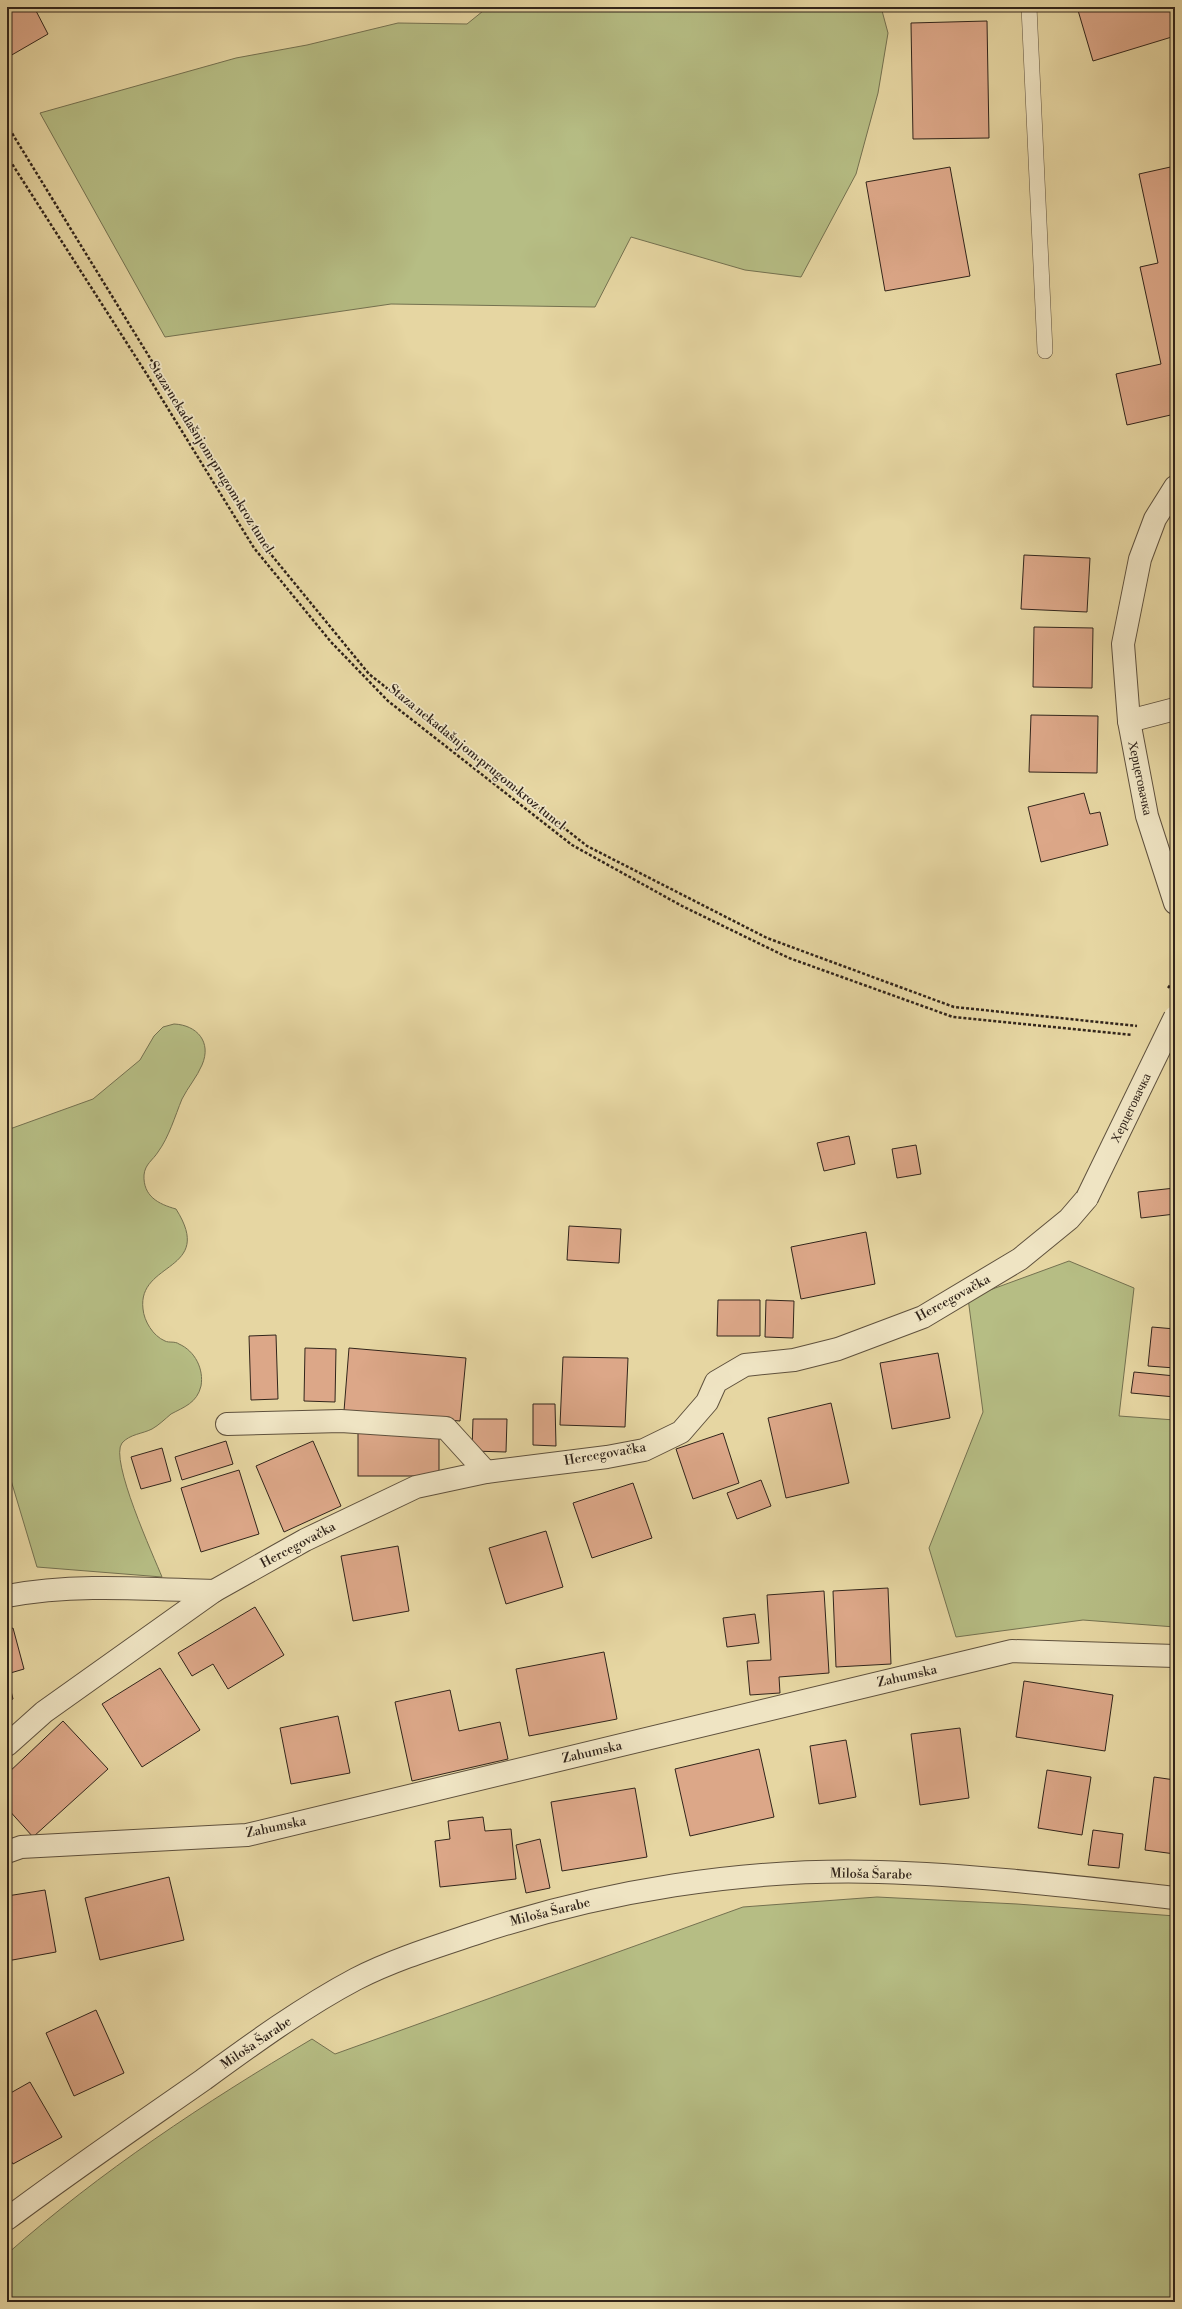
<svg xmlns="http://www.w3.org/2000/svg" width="1182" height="2309" font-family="'Libre Bodoni',serif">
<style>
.green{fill:#b6bd84;stroke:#747150}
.building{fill:#dca788;stroke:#32251b}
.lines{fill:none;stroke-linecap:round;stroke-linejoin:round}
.lane-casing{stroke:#5f513d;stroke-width:16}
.street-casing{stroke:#5f513d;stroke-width:24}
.path{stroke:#32251b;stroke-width:2.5;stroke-dasharray:3 2;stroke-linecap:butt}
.lane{stroke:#efe4c3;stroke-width:15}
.street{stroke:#efe4c3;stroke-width:22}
.street-bridge-casing{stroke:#5f513d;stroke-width:24;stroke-linecap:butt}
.street-bridge{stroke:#efe4c3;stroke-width:22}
.labels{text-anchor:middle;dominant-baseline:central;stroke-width:3.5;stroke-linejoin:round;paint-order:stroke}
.street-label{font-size:13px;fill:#32251b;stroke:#efe4c3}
</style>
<rect width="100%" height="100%" fill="#e6d6a2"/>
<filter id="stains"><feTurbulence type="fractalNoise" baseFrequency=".005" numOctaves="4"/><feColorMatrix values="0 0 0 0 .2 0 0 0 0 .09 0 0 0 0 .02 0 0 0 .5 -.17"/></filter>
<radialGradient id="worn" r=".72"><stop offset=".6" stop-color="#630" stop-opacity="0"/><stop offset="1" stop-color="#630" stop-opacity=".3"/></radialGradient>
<g class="green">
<polygon points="488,7 881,7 888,33 878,93 856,174 801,277 745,270 631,237 595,307 391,304 165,337 40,113 236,58 307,45 398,23 467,24"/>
<path d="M174 1024C197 1025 212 1042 202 1065 197 1077 188 1087 182 1099 175 1116 169 1137 158 1152 153 1160 145 1164 144 1175 143 1196 158 1204 176 1209 216 1272 137 1261 143 1309 144 1321 153 1336 165 1341 169 1343 175 1341 179 1344 195 1351 204 1369 201 1386 197 1403 184 1407 171 1414 165 1419 159 1425 152 1429 142 1434 130 1434 122 1443 109 1459 154 1557 162 1577L37 1567 7 1467V1130L93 1099 140 1060 154 1036 163 1027Z"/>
<polygon points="1069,1261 1134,1288 1119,1416 1175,1420 1175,1627 1083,1620 956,1637 929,1548 983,1412 968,1298"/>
<path d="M877 1897 1017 1904 1175 1916V2302H7V2254C101 2171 204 2103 312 2039L335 2054 743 1907Z"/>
</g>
<g class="building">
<polygon points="7,7 34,7 48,34 10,56 7,51"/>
<polygon points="1077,7 1174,7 1175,36 1093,61"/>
<polygon points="987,21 989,138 913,139 911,23"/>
<polygon points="1175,166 1175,414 1127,425 1116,374 1161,364 1140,267 1158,263 1139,174"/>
<polygon points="950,167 970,276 885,291 866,182"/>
<polygon points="1024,555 1090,558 1087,612 1021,609"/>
<polygon points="1034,627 1093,628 1092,688 1033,687"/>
<polygon points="1031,715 1098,716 1097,773 1029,772"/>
<polygon points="1084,793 1090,814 1100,812 1108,845 1041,862 1028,807"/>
<polygon points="849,1136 855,1164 824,1171 817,1143"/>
<polygon points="916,1145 921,1174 897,1178 892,1149"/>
<polygon points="1175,1188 1175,1214 1141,1218 1138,1192"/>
<polygon points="569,1226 621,1229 619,1263 567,1260"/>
<polygon points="866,1232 875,1284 801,1299 791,1247"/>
<polygon points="718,1300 760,1300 760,1336 717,1336"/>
<polygon points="766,1300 794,1301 793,1338 765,1337"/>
<polygon points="1152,1327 1175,1329 1175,1368 1148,1366"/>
<polygon points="276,1335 278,1399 251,1400 249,1336"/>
<polygon points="305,1348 336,1349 335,1402 304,1401"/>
<polygon points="349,1348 466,1358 460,1421 344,1411"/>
<polygon points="938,1353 950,1418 892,1429 880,1363"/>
<polygon points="563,1357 628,1358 625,1427 560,1425"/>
<polygon points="1134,1372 1175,1376 1175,1397 1131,1393"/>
<polygon points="831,1403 849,1483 786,1498 768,1418"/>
<polygon points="533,1404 555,1404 556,1446 533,1445"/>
<polygon points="473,1419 507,1419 506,1452 472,1451"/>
<rect x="358" y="1432" width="81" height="44"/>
<polygon points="723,1433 739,1483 693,1499 676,1449"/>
<polygon points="226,1441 233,1464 182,1480 175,1457"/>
<polygon points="313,1441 341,1506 284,1532 256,1466"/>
<polygon points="162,1448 171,1481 141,1489 131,1457"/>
<polygon points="239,1470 259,1534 201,1552 181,1488"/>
<polygon points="761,1480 771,1506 737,1519 727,1493"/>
<polygon points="633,1483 652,1538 592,1558 573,1503"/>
<polygon points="546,1531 563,1587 506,1604 489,1548"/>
<polygon points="398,1546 409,1611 353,1621 341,1556"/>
<polygon points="888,1588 891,1664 836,1667 833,1591"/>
<polygon points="824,1591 829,1673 779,1677 780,1693 750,1695 747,1661 771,1660 767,1595"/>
<polygon points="255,1607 284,1655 228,1689 213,1664 192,1676 178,1653"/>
<polygon points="755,1614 759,1643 727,1647 723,1618"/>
<polygon points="13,1628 24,1669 7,1674 7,1630"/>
<polygon points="604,1652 617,1719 529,1736 516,1669"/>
<polygon points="160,1668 200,1730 142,1767 102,1704"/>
<polygon points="7,1675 13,1699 7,1701"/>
<polygon points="1024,1681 1113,1695 1105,1751 1016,1737"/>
<polygon points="450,1690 459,1731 500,1722 508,1759 412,1781 395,1702"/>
<polygon points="338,1716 350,1773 291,1784 280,1728"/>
<polygon points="63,1721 108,1769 33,1837 7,1808 7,1774"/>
<polygon points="960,1728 969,1798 920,1805 911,1734"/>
<polygon points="846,1740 856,1797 819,1804 810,1746"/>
<polygon points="759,1749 774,1817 690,1836 675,1769"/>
<polygon points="1047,1770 1091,1777 1082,1835 1038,1828"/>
<polygon points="1154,1777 1175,1780 1175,1854 1145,1850"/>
<polygon points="635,1788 647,1857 562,1871 551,1802"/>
<polygon points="483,1817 485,1831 511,1829 516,1879 440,1887 435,1841 450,1839 448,1821"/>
<polygon points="1093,1830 1123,1834 1119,1868 1088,1865"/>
<polygon points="540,1839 550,1888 526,1893 516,1845"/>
<polygon points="169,1877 184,1940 100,1960 85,1898"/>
<polygon points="45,1890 56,1952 7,1961 7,1896"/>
<polygon points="96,2010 124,2073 74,2096 46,2033"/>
<polygon points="30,2082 62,2137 13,2164 7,2154 7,2095"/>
</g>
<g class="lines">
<defs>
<polyline id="lane" points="1029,7 1045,351"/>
<g id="street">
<polyline points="1175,487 1155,519 1140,559 1123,644 1129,721 1147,816 1175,903"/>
<polyline points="1129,721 1175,709"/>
<polyline points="227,1424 341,1421 446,1428 486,1472"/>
<path d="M7 1596C75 1583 146 1589 214 1591"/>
<polyline points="7,1745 44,1712 214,1591 305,1540 416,1487 486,1472 607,1457 644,1450 681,1432 707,1402 716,1382 745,1365 794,1360 838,1349 923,1317 1020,1259 1069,1219 1087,1198"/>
<polyline points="7,1852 21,1847 247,1835 1012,1651 1175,1656"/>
<path d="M7 2219C71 2171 137 2126 203 2080 251 2045 303 2007 356 1979 393 1960 435 1947 474 1934 602 1891 744 1868 879 1872 978 1875 1077 1887 1175 1898"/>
</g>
</defs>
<use href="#lane" class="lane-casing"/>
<use href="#street" class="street-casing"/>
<g class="path">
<polyline points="7,125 269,552 369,674 587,846 767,938 954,1007 1137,1026"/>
<polyline points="7,156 146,373 254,548 331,642 388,701 572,845 682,906 789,958 953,1017 1132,1035"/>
<polyline points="1168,988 1175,979"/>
</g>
<use href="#lane" class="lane"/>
<use href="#street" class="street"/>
<defs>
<polyline id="street-bridge" points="1087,1198 1175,1017"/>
</defs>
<use href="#street-bridge" class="street-bridge-casing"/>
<use href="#street-bridge" class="street-bridge"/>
</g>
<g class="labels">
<g class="street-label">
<text transform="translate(211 457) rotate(58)">Staza nekadašnjom prugom kroz tunel</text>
<text transform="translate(477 757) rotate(39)">Staza nekadašnjom prugom kroz tunel</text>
<text transform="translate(1140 778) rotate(78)">Херцеговачка</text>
<text transform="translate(1131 1108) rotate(-64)">Херцеговачка</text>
<text transform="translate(953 1298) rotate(-29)">Hercegovačka</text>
<text transform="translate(605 1454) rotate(-10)">Hercegovačka</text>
<text transform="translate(298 1545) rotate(-28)">Hercegovačka</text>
<text transform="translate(907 1676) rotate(-13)">Zahumska</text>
<text transform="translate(592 1752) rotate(-13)">Zahumska</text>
<text transform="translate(276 1827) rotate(-12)">Zahumska</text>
<text transform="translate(871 1874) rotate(1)">Miloša Šarabe</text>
<text transform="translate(550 1912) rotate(-14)">Miloša Šarabe</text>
<text transform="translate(256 2043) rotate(-34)">Miloša Šarabe</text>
</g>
</g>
<rect width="1182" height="2309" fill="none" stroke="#e6d6a2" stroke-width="24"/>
<rect x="8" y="8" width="1166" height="2293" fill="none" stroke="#32251b" stroke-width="2"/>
<rect x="12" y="12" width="1158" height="2285" fill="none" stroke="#32251b"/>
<rect width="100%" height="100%" filter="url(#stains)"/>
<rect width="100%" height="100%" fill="url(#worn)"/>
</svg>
